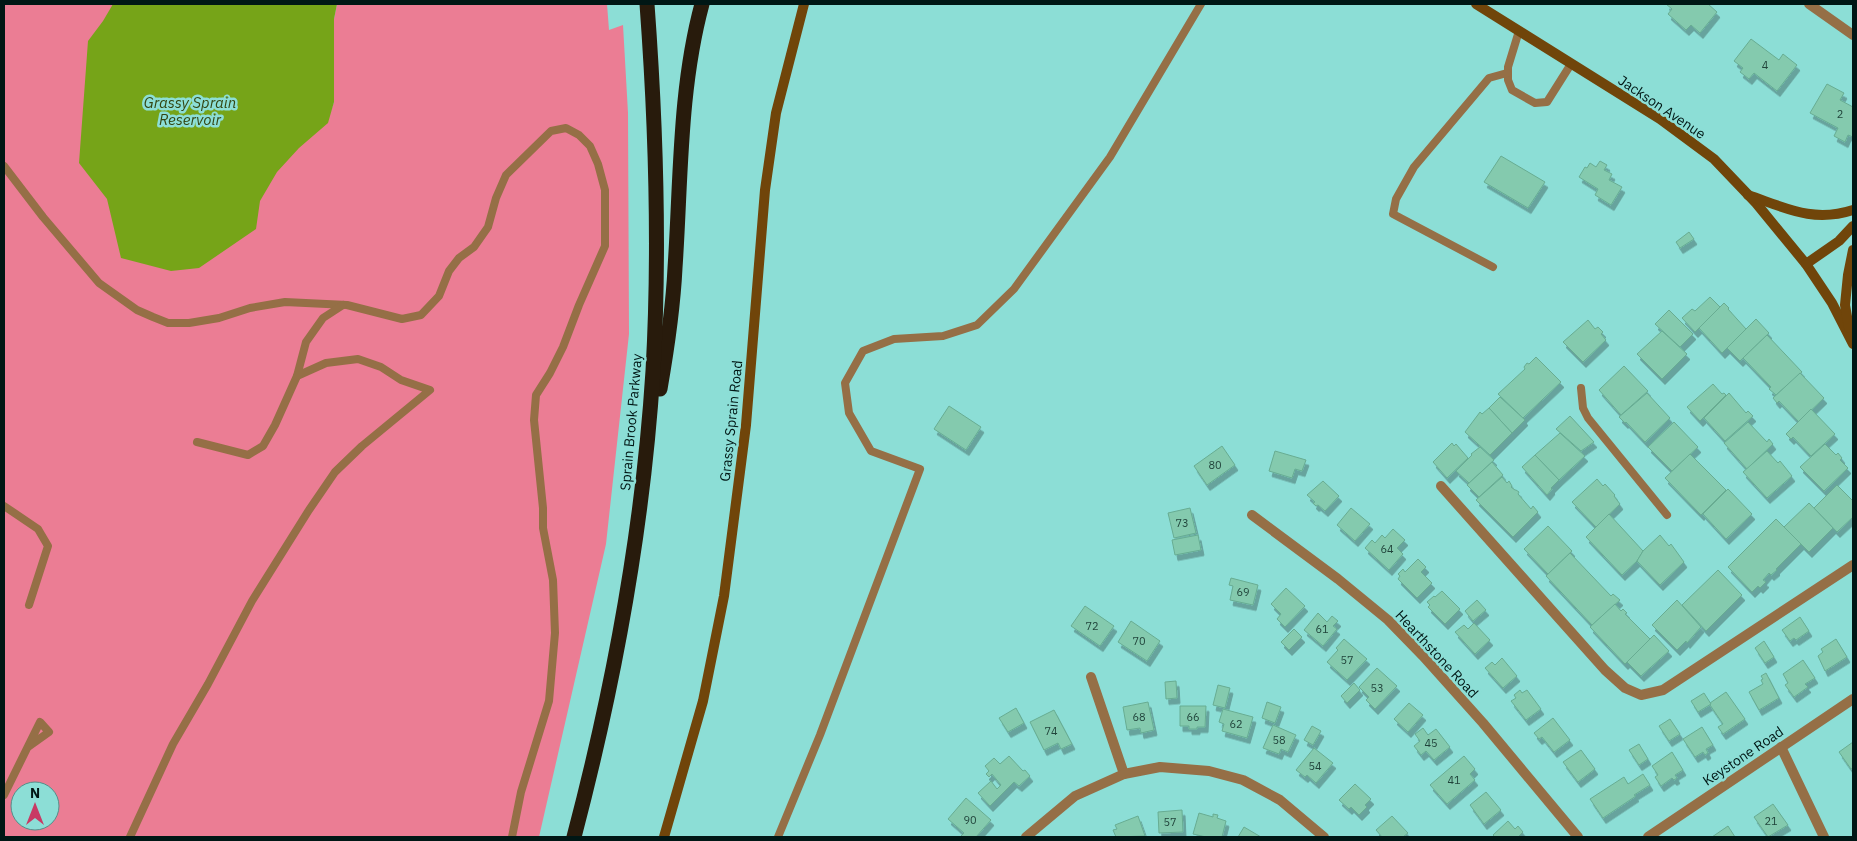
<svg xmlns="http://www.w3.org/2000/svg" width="1857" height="841" font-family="'IBM Plex Sans',sans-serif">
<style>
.green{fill:#eb7d94;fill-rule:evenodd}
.water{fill:#76a418}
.building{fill:#84caae;stroke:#67ac92;filter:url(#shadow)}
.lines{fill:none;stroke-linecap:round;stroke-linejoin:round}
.lane{stroke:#956f46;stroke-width:8}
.street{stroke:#956f46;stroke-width:10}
.secondary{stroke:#70450a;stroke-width:10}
.highway{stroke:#281b0c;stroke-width:15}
.labels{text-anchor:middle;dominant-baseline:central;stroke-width:5;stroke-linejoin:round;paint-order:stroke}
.number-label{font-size:11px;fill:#21443b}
.street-label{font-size:14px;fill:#001715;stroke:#8cded6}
.water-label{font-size:15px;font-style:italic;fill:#334613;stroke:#8cded6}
</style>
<defs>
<filter id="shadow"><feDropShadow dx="3" dy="5.5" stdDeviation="0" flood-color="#0004"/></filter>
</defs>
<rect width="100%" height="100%" fill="#8cded6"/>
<path class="green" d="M4 4H138L331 111 334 102V19L337 4H607L609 30 623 25 628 113 629 334 606 544 539 837H4ZM20 791H50V821H20Z"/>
<polygon class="water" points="113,4 337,4 334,19 334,102 328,123 299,148 277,172 260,201 256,229 199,268 171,271 121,258 107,199 79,163 88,41 103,21"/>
<g class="building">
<polygon points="1666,4 1708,4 1717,12 1700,33 1691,25 1686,30 1668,14 1672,9"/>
<polygon points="1751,39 1779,60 1783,54 1797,65 1777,91 1754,73 1749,79 1740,72 1743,68 1734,61"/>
<polygon points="1827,84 1844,93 1840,100 1853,107 1853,137 1848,135 1845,142 1834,136 1838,128 1810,113"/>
<polygon points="1501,156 1545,182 1528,208 1484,182"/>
<polygon points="1600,161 1607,165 1604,170 1612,174 1609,180 1622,187 1611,205 1595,195 1598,189 1579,177 1585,167 1587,168 1590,163 1596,167"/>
<polygon points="1689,232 1694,239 1680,248 1676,242"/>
<polygon points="1710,297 1720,307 1695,332 1682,318 1692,309 1695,311"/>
<polygon points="1724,303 1729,308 1728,309 1746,329 1722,353 1699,328"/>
<polygon points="1669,310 1693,334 1680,347 1655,324"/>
<polygon points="1756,319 1769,333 1740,361 1727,348"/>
<polygon points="1588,320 1595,329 1598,327 1603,332 1601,334 1606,340 1583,362 1563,342"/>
<polygon points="1662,331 1687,354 1662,379 1637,354"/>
<polygon points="1767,335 1802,372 1776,395 1769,389 1771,387 1743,358"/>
<polygon points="1536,357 1561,382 1523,418 1498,394 1525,369 1524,367 1527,363 1529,364"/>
<polygon points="1624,366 1648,391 1621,415 1599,390"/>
<polygon points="1800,373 1824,398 1799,422 1779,401 1777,403 1773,398"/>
<polygon points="1713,384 1722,394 1724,393 1726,395 1700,421 1687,407"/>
<polygon points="1647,393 1670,418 1645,442 1626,422 1625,423 1619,417"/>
<polygon points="1729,393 1746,413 1748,411 1753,416 1725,441 1704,418"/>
<polygon points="1500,397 1525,420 1512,433 1489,408"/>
<polygon points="949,406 981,427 966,450 934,429"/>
<polygon points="1489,408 1512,433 1490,455 1465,432 1480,412 1482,414"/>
<polygon points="1811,409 1835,434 1811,456 1793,437 1791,439 1786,434"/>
<polygon points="1570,416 1594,442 1581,451 1556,429"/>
<polygon points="1674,422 1698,447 1672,471 1648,447"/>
<polygon points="1748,422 1767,442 1769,439 1773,444 1747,469 1724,443"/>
<polygon points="1560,433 1585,456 1559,480 1535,455"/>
<polygon points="1452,443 1454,446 1456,444 1468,458 1447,478 1433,462"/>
<polygon points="1825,444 1836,455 1838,453 1842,458 1840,460 1848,468 1824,491 1800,467"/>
<polygon points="1222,446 1235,465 1207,485 1194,466"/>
<polygon points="1480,447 1494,460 1469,483 1456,471 1472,455 1471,454"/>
<polygon points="1275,451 1306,460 1302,471 1295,469 1292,478 1269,471"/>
<polygon points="1767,451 1778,463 1780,461 1792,476 1767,498 1743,472"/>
<polygon points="1690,454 1726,490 1701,515 1665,478"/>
<polygon points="1535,455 1559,480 1551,488 1552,489 1547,495 1522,467"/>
<polygon points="1492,462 1503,475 1479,497 1467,485"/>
<polygon points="1502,477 1507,483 1509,481 1512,486 1511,487 1515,490 1516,490 1519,492 1518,494 1531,509 1533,506 1538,512 1513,537 1476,500"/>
<polygon points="1597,479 1603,486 1605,484 1615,495 1614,496 1620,504 1596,527 1572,502"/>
<polygon points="1323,481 1339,496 1325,511 1318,505 1316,506 1313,503 1315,502 1307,495"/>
<polygon points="1837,485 1853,501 1853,517 1837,532 1814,508"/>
<polygon points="1728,489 1752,514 1726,539 1703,514"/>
<polygon points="1809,503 1833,528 1809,552 1784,527"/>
<polygon points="1190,508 1196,533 1174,538 1168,513"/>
<polygon points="1351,508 1370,524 1355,541 1337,525"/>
<polygon points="1609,514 1643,551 1637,561 1622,575 1586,537"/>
<polygon points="1776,519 1801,544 1776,569 1777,570 1771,575 1769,573 1763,580 1766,582 1760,588 1758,586 1752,592 1728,567"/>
<polygon points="1548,526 1572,551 1548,574 1524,549"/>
<polygon points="1393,529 1405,540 1397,548 1403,554 1389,570 1365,548 1372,540 1375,543 1382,535 1385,538"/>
<polygon points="1198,535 1201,550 1175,555 1172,540"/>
<polygon points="1660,535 1669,546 1671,544 1684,562 1660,585 1637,561 1643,551"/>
<polygon points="1570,553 1611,596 1613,594 1620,600 1592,625 1546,576"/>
<polygon points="1418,559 1426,567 1421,572 1432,583 1417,598 1398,579 1400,576 1398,574 1403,569 1405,572"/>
<polygon points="1718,570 1742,595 1706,631 1682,605"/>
<polygon points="1231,578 1258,585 1253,605 1230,600 1233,586 1229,585"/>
<polygon points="1286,588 1305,606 1285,627 1277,619 1281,614 1271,604"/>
<polygon points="1442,591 1460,609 1445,624 1428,607 1430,605 1427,602 1434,596 1435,597"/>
<polygon points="1477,600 1486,610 1473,621 1465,611"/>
<polygon points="1677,600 1701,627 1687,643 1686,641 1677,650 1652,625"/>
<polygon points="1615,604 1621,611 1623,609 1627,613 1625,614 1650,639 1625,664 1590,627"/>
<polygon points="1085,606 1114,626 1100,646 1071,626"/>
<polygon points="1318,613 1327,622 1332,616 1338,621 1333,626 1337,629 1323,646 1304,630"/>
<polygon points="1800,617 1809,631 1796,640 1794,638 1790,641 1782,630"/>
<polygon points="1131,621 1160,641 1147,661 1118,642"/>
<polygon points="1474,623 1490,640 1475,654 1455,632 1464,625 1468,629"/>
<polygon points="1294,629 1302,637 1289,650 1281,642"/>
<polygon points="1654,635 1669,651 1641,676 1627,662"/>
<polygon points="1344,639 1367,659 1347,680 1327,662 1338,650 1336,648"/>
<polygon points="1836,639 1847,657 1825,671 1818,656 1823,652 1821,649"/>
<polygon points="1764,641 1774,657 1765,663 1755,648"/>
<polygon points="1502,658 1517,676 1503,688 1485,668 1492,662 1495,665"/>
<polygon points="1803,660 1815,678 1805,684 1808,687 1794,697 1785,685 1788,683 1783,674"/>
<polygon points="1377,668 1397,686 1375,709 1366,700 1369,697 1359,687"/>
<polygon points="1766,673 1779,698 1759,710 1749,692 1763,684 1761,680 1763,679 1761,676"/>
<polygon points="1176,681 1177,698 1166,699 1165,682"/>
<polygon points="1354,683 1360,690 1347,703 1341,696"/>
<polygon points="1218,685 1230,688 1225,708 1213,705"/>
<polygon points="1520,690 1522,693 1527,690 1541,709 1526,720 1511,701 1516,698 1514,695"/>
<polygon points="1726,692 1745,719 1723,734 1718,727 1723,724 1710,705 1710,703"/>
<polygon points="1704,693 1711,704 1698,712 1691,701"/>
<polygon points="1148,702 1154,730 1141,733 1140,728 1127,730 1123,707"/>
<polygon points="1267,702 1281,707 1275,723 1262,718"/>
<polygon points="1409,703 1423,715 1408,732 1394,719"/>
<polygon points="1180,706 1206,706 1205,727 1197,727 1197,729 1189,729 1189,726 1180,726"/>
<polygon points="1016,708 1024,723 1008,732 999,718"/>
<polygon points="1223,709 1253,717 1247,738 1222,731 1224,724 1219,722"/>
<polygon points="1054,710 1072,744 1061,749 1058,743 1044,750 1030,722"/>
<polygon points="1553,718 1570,740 1554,752 1542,737 1539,739 1534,733"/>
<polygon points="1670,719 1680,734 1669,741 1659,726"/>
<polygon points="1273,725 1296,735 1288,752 1281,749 1279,754 1263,748"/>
<polygon points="1312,726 1321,731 1313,745 1304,740"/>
<polygon points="1702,727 1713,745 1706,749 1708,753 1705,755 1703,752 1695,757 1683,739"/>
<polygon points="1423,728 1428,735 1436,729 1450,747 1434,760 1426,751 1421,755 1414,746 1420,741 1415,734"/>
<polygon points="1853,742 1853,768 1851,769 1839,752"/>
<polygon points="1639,744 1648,759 1639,765 1629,750"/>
<polygon points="1314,748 1333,763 1316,783 1307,775 1305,777 1296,770"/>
<polygon points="1581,750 1595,769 1578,782 1563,762"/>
<polygon points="1672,752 1683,770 1675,775 1677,778 1674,780 1672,778 1661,786 1655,777 1658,775 1652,766"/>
<polygon points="1009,756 1023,771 1025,770 1030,776 1019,786 1014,782 990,806 978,793 991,781 997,789 1001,785 992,774 989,777 986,774 989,771 985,766 994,758 1000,764"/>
<polygon points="1464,756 1475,769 1470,774 1475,780 1447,804 1430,785"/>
<polygon points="1643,774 1650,785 1634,795 1636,796 1603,818 1590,799 1624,777 1628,784"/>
<polygon points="1355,784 1371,799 1365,805 1367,807 1359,815 1351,807 1349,809 1339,800"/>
<polygon points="1486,792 1501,810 1484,824 1470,805"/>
<polygon points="966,798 991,820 976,837 963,837 961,836 964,833 948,819"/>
<polygon points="1773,804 1788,825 1768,837 1754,817"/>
<polygon points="1182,810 1183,832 1159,833 1158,812"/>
<polygon points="1199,813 1213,817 1213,814 1218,815 1217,818 1226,821 1222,837 1206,837 1193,834"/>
<polygon points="1138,816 1145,836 1116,837 1113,830 1117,829 1115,825"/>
<polygon points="1392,816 1408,833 1403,837 1382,837 1376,830"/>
<polygon points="1508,821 1515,829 1518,826 1523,832 1519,836 1520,837 1495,837 1493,835"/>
<polygon points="1728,826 1735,837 1712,837"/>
<polygon points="1244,827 1261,837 1238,837"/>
</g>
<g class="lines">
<g class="lane">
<polyline points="1519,31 1508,67 1508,80 1512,90 1535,103 1547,102 1571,64"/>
<polyline points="4,166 43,217 99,283 137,310 153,317 168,323 189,323 219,318 250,308 285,302 347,305 402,319 421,315 439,296 449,271 459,258 474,247 488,227 496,198 506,175 551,131 566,128 579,135 590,146 598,164 605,190 605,246 579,305 563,347 550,373 536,395 534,420 543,508 543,528 553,580 555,633 549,701 521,792 512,837"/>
<polyline points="1493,267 1393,214 1396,199 1414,167 1489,78 1507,73"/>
<polyline points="1581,388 1583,408 1588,418 1667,515"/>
<polyline points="197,442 248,455 263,446 275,425 297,376"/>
<polyline points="4,506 38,529 48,546 29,605"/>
<polyline points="4,795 40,722 49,732 28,747"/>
<polyline points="130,837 173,744 208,684 252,601 309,510 335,472 362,446 430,390 401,380 381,367 358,359 326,363 297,376 306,342 323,318 343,305"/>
<polyline points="778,837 820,735 920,469 871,451 849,413 845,383 863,351 894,339 943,336 977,325 1014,289 1110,157 1201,4"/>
</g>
<g class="street">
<polyline points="1809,4 1853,35"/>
<polyline points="1441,486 1605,670 1625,688 1641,695 1663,690 1853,565"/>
<polyline points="1252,515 1338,579 1388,620 1423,656 1483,723 1578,837"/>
<polyline points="1091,677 1124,774"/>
<polyline points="1781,747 1824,837"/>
<polyline points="1026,837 1075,796 1124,774 1160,767 1209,771 1243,780 1280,800 1324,837"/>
<polyline points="1648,837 1853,699"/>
</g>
<g class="secondary">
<polyline points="1476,4 1660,119 1714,159 1756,203 1806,264 1832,303 1853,344"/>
<path d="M1748 195C1786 208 1813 223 1853 210"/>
<polyline points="1806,264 1839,241 1853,226"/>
<polyline points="1849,328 1845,305 1848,275 1853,250"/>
<polyline points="664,837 703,701 724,596 746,425 765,190 776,113 804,4"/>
</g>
<g class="highway">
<path d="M660 389C667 349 673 309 675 268 681 180 679 89 702 4"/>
<path d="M574 837C614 685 643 529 653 371 660 249 656 126 647 4"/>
</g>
</g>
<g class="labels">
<g class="number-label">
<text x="1765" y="65">4</text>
<text x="1840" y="114">2</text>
<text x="1215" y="465">80</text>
<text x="1182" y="523">73</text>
<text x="1387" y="549">64</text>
<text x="1243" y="592">69</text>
<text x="1092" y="626">72</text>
<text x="1322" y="629">61</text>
<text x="1139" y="641">70</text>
<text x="1347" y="660">57</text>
<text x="1377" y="688">53</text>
<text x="1139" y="717">68</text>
<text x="1193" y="717">66</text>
<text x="1236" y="724">62</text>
<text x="1051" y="731">74</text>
<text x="1279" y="740">58</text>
<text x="1431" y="743">45</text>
<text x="1315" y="766">54</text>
<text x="1454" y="780">41</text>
<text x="970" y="820">90</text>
<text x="1771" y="821">21</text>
<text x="1170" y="822">57</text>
</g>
<g class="street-label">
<text transform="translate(1662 107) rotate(34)">Jackson Avenue</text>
<text transform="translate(731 421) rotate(-84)">Grassy Sprain Road</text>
<text transform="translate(631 422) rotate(-85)">Sprain Brook Parkway</text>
<text transform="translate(1437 654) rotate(47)">Hearthstone Road</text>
<text transform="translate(1743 756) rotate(-34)">Keystone Road</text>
</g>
<g class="water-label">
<text x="190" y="102">Grassy Sprain<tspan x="190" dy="17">Reservoir</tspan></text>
</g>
</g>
<rect width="1857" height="841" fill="none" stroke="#001715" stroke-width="10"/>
<g transform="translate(35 806)"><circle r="24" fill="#8cded6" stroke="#548e89"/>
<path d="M0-4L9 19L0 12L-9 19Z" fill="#c83a64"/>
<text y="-8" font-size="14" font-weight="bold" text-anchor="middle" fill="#001715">N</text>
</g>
</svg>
